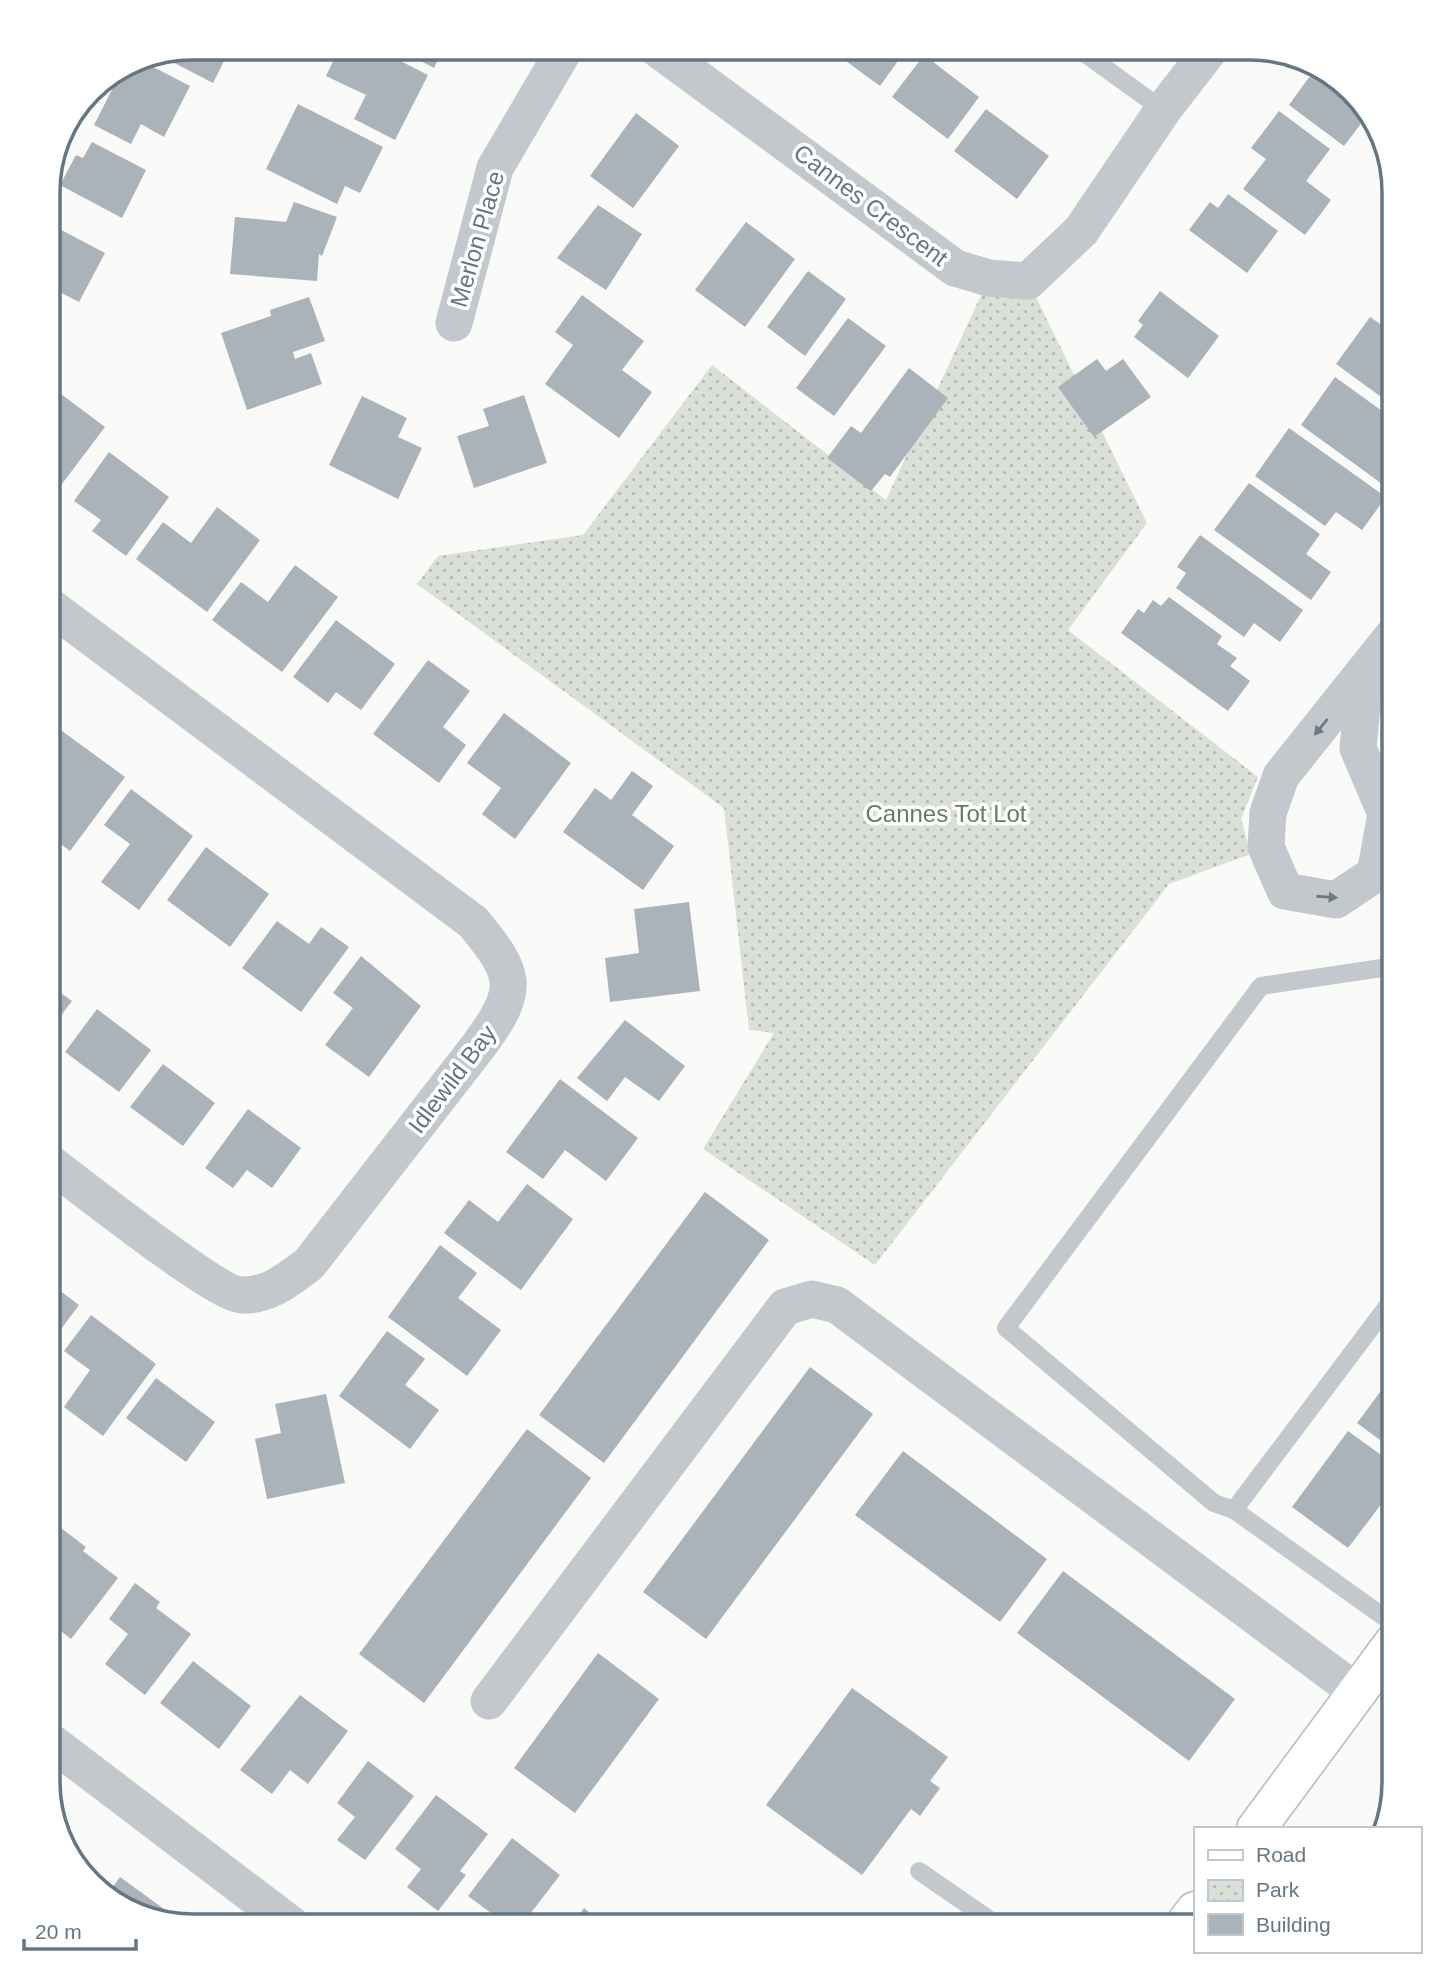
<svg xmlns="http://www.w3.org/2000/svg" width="1442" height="1974" font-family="Helvetica,sans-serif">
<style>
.park{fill:url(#park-dots)}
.building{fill:#aab3b9}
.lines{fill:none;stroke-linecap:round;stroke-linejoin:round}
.secondary-casing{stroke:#b3babf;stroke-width:41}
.lane{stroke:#c3c8cc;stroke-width:18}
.street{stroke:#c3c8cc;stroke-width:37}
.secondary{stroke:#fff;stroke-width:38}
.oneway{fill:#6a7a87}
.labels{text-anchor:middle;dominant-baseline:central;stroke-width:7;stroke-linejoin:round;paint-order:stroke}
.street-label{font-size:24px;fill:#657683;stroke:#fff}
.park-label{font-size:24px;fill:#687a64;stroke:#fff}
.rim{fill:none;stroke:#657683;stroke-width:3.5}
</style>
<defs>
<pattern id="park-dots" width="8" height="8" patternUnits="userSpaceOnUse" patternTransform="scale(1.75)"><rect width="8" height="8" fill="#dadfd7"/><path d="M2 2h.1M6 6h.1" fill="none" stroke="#b4b9b4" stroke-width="1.8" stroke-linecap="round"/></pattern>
</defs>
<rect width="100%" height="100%" fill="#fafaf8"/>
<polygon class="park" points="989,278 1028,281 1147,523 1068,630 1258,777 1241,819 1251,854 1169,884 875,1265 703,1149 774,1033 749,1030 724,808 417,584 438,556 583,535 712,365 886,500"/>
<g class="building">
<polygon points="192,47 231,47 213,83 157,54"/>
<polygon points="340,47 373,47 428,75 395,140 354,119 366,95 326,76"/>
<polygon points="394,47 444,47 434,68"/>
<polygon points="840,47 908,47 880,86 835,53"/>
<polygon points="924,55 979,97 948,139 892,97"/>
<polygon points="138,59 190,86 164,137 141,124 131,144 94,125 122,70 130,74"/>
<polygon points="1318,65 1369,113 1344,146 1289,105"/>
<polygon points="298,104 383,147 360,193 345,186 337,204 266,169"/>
<polygon points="986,109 1049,156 1017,199 954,151"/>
<polygon points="1279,111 1330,149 1306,181 1331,200 1305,235 1243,189 1266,159 1251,148"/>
<polygon points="636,113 679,146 633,208 590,176"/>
<polygon points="92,142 146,170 122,218 60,185 76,155 83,158"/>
<polygon points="1228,194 1278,231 1247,273 1189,230 1210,202 1218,208"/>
<polygon points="294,202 337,217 322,256 319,254 317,281 230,274 235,217 286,222"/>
<polygon points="598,205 642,234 606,290 557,258"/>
<polygon points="746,222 795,259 745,327 695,290"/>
<polygon points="48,223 105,253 79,302 48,286"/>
<polygon points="808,271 846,299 805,356 767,327"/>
<polygon points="1160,291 1219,336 1188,378 1134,337 1143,325 1138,321"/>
<polygon points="582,295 644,341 622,370 652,392 619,438 545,384 573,345 555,332"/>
<polygon points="309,297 325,341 293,352 295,359 311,353 322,384 247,410 221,333 271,316 270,310"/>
<polygon points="1370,317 1395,334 1395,407 1336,364"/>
<polygon points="848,318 886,346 834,416 796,388"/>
<polygon points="1097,359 1106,371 1123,359 1151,397 1094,437 1058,387"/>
<polygon points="909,368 948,398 890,477 885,474 871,491 827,458 851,426 861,433"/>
<polygon points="1335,377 1389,416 1382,426 1395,434 1390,442 1395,445 1395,481 1389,489 1301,425"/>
<polygon points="61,394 105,427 49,501 48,412"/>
<polygon points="524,395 547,463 474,488 457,436 489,426 483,409"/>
<polygon points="362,396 407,418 398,437 422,448 398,499 329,465"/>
<polygon points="1289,428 1386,497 1362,530 1336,512 1325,526 1255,476"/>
<polygon points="109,452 169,497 126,556 92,531 101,520 74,501"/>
<polygon points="1249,483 1320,534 1306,554 1331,572 1311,600 1214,530"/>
<polygon points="217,507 260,540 207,612 136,559 163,522 191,543"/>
<polygon points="1200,535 1303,610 1280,642 1254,623 1244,637 1176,588 1186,573 1177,567"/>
<polygon points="295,565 338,597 282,672 212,620 241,582 268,602"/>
<polygon points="1169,597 1222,636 1217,644 1237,658 1230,666 1250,681 1228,711 1121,633 1138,609 1144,613 1153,600 1161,606"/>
<polygon points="336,620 395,664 361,710 336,692 328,703 293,677"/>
<polygon points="428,660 470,691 443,727 466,745 439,783 373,734"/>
<polygon points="504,713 571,763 515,839 482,814 501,788 467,763"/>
<polygon points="58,728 125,777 70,851 47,834 47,796 57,783 47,776 47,743"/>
<polygon points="632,771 653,786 632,815 674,846 643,890 563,832 595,788 611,800"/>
<polygon points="131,789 193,836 139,910 101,882 130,844 104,825"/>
<polygon points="206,847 269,894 230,947 167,900"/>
<polygon points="689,902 700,991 610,1002 605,958 639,953 634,909"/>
<polygon points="277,921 309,944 321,927 349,947 301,1012 242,968"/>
<polygon points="361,956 421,1006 369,1077 325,1045 353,1008 333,993"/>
<polygon points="47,983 72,1001 47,1034"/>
<polygon points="97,1009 151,1050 119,1092 65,1052"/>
<polygon points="625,1020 685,1066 659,1101 625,1077 607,1101 577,1078"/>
<polygon points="163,1064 215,1103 183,1146 130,1107"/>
<polygon points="560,1079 638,1138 606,1181 565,1150 543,1179 506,1152"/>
<polygon points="248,1109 301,1148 272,1188 247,1170 233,1188 205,1168"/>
<polygon points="527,1184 573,1219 521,1290 444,1233 469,1200 498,1222"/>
<polygon points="705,1192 769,1240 604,1463 539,1415"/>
<polygon points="440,1245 477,1273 458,1298 501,1330 467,1376 388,1317"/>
<polygon points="47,1281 79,1305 47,1348"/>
<polygon points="91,1315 156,1364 103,1436 64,1407 90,1370 64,1351"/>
<polygon points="387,1331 425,1359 405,1385 439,1410 410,1449 339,1396"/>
<polygon points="810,1367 873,1414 706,1639 643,1592"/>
<polygon points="1395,1372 1395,1451 1357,1423"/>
<polygon points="156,1378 215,1422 186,1462 126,1418"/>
<polygon points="326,1394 345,1483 267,1499 255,1439 281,1433 275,1404"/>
<polygon points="527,1429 591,1478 424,1703 359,1654"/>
<polygon points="1348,1431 1395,1465 1395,1486 1348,1548 1292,1507"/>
<polygon points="903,1451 1047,1559 1000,1622 855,1515"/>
<polygon points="61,1528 86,1547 83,1551 118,1578 71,1639 47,1620 47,1585 52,1578 47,1574 47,1546"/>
<polygon points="1063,1571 1235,1699 1189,1761 1017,1633"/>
<polygon points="135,1583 160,1602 156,1608 191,1634 145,1695 105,1664 128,1634 109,1619"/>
<polygon points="598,1653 659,1699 575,1813 514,1768"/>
<polygon points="193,1661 251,1706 219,1749 160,1703"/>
<polygon points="852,1688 948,1757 930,1781 940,1788 920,1816 911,1809 862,1875 766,1805"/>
<polygon points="300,1695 348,1731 308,1784 290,1770 272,1794 240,1770"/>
<polygon points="368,1761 414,1796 365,1860 337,1840 355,1817 337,1803"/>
<polygon points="436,1795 488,1834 460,1871 466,1875 438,1911 407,1887 421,1869 395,1849"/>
<polygon points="512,1838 560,1875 524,1922 527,1927 481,1927 491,1913 468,1896"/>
<polygon points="120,1877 164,1909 157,1919 119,1907 107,1895"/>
<polygon points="584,1908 607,1927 570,1927"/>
</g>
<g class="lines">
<defs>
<g id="secondary">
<polyline points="1256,1829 1395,1641"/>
<polyline points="1183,1927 1195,1911"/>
</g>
</defs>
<use href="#secondary" class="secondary-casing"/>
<g class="lane">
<polyline points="1076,47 1163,110"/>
<polyline points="1234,1510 1214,1503 1006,1328 1261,986 1395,966"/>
<polyline points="1395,1625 1234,1510 1395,1296"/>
<polyline points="919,1871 1000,1927"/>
</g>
<g class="street">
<polyline points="655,47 955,268 989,278 1028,281 1081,231 1163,110 1211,48"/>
<polyline points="454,323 495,168 566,47"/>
<polyline points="1365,674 1358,748 1386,814 1375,874 1336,900 1285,891 1266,847 1268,813 1281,776 1395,633"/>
<path d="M47 1161C77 1183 217 1295 242 1295 269 1296 289 1279 309 1264L480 1044C521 988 516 974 473 922L48 605"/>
<polyline points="489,1701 785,1307 812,1299 837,1305 1357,1692"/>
<polyline points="47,1739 293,1926"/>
</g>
<use href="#secondary" class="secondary"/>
</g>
<defs><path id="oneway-solid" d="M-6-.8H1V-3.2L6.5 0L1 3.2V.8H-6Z" transform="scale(1.75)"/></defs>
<g class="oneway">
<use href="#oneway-solid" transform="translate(1321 727) rotate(129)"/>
<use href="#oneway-solid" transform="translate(1327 897) rotate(4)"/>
</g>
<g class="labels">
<g class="street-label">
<text transform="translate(871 205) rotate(37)">Cannes Crescent</text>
<text transform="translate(477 239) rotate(-74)">Merlon Place</text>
<text transform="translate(452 1079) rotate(-53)">Idlewild Bay</text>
</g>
<g class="park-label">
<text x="946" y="813">Cannes Tot Lot</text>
</g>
</g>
<path d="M0 0H1442V1974H0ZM192 60H1250A132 132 0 0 1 1382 192V1782A132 132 0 0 1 1250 1914H192A132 132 0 0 1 60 1782V192A132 132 0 0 1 192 60Z" fill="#fff" fill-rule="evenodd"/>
<path class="rim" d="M192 60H1250A132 132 0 0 1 1382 192V1782A132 132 0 0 1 1250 1914H192A132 132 0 0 1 60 1782V192A132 132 0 0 1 192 60Z"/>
<rect x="1194" y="1827" width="228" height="126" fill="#ffffff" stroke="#c1c8cd" stroke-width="2"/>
<rect x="1208" y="1850" width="35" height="10" fill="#ffffff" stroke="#c1c8cd" stroke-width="2"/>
<text x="1256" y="1862" font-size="21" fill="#657683">Road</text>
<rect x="1208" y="1880" width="35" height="21" fill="url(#park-dots)" stroke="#c1c8cd" stroke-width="2"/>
<text x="1256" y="1897" font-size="21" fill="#657683">Park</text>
<rect x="1208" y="1914" width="35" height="21" fill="#aab3b9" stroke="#c1c8cd" stroke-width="2"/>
<text x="1256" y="1932" font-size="21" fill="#657683">Building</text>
<path d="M24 1939v10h112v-10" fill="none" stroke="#657683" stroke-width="3.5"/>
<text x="35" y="1939" font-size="21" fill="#657683" stroke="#ffffff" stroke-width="5" paint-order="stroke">20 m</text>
</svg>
